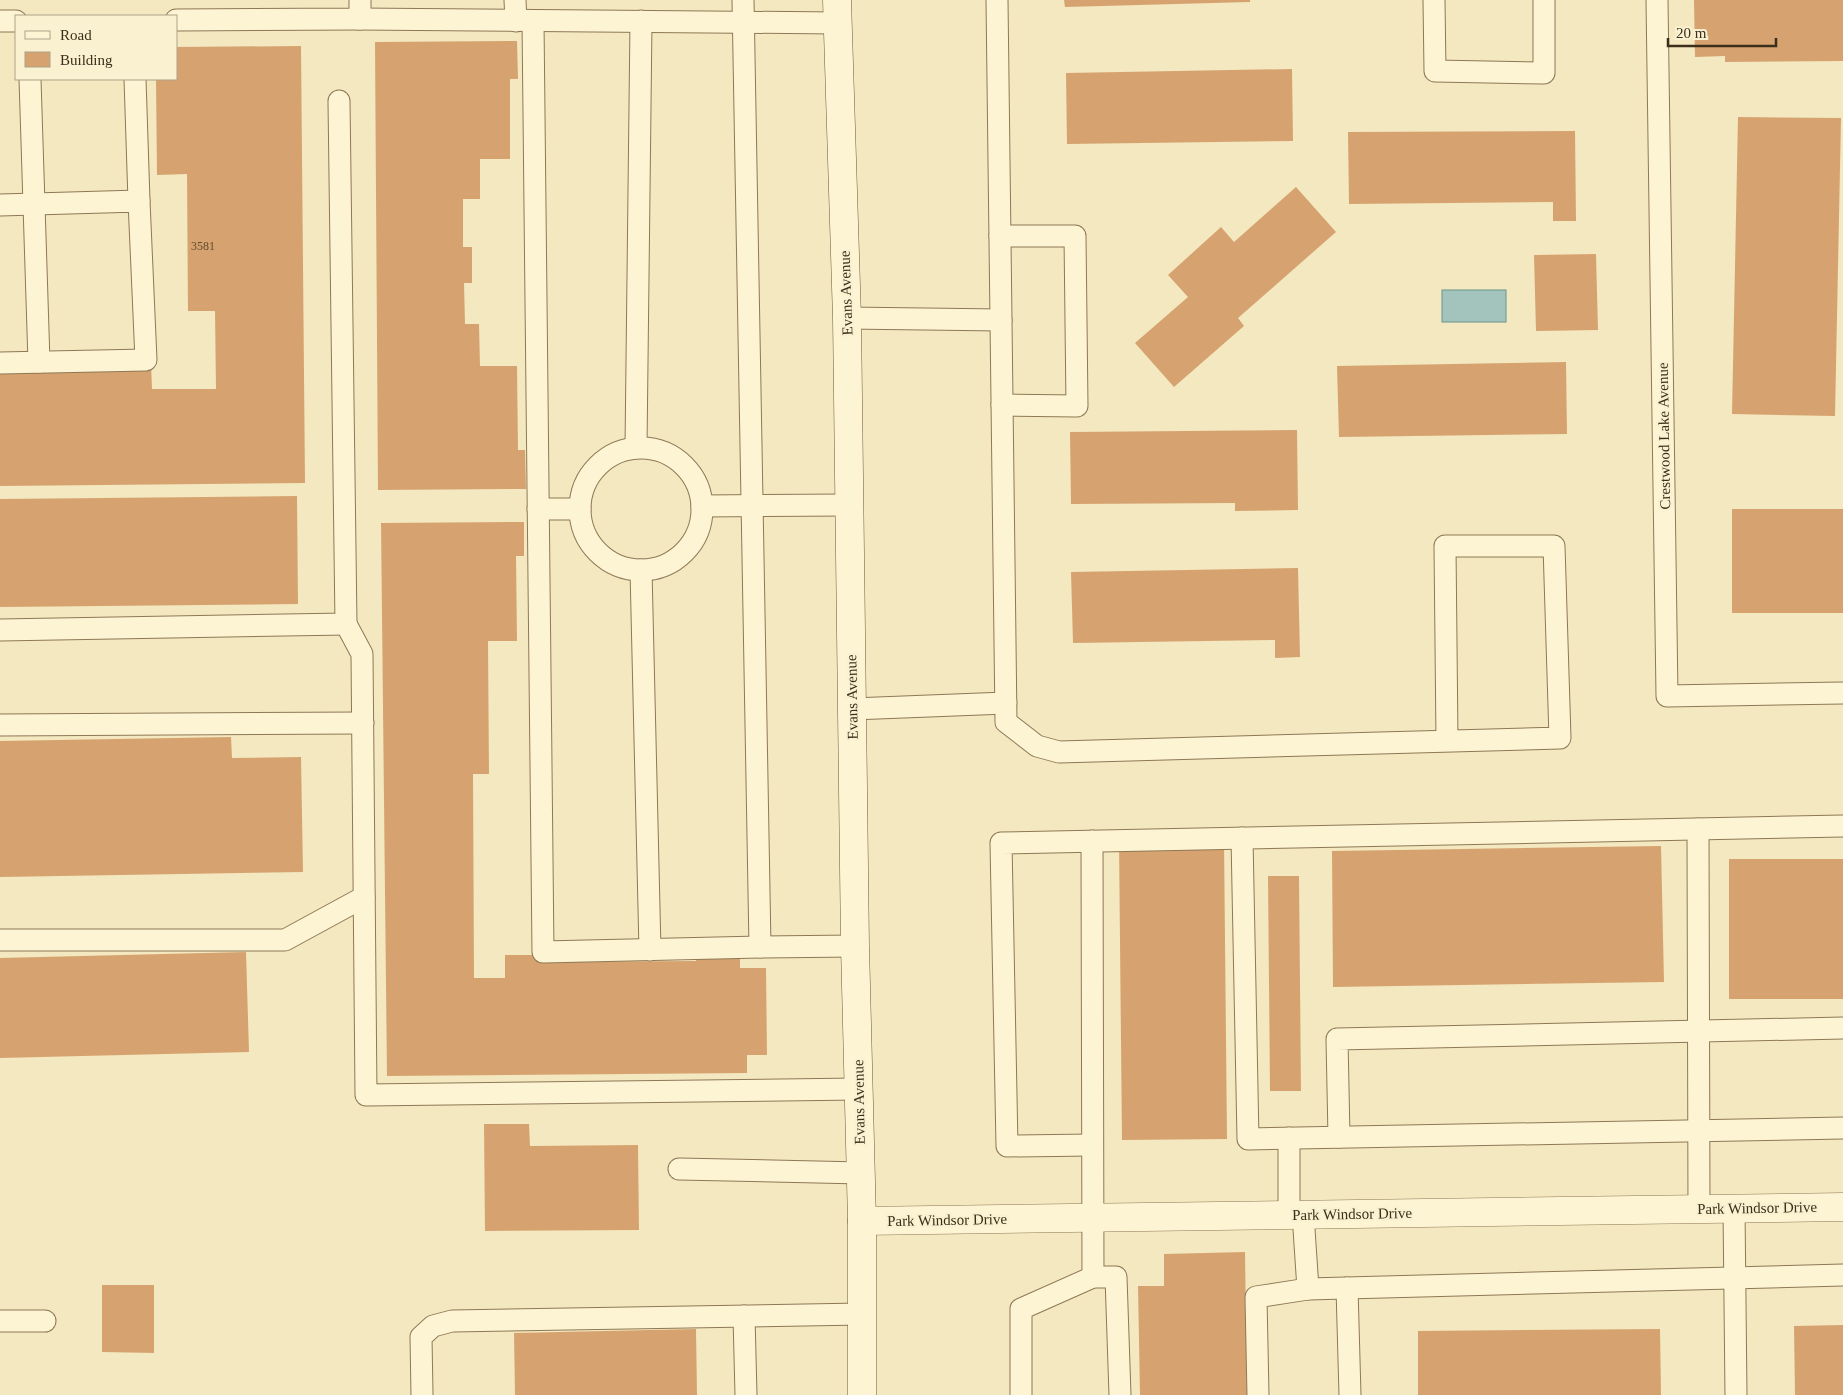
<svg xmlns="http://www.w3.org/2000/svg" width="1843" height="1395" font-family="'Times New Roman',serif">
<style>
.water{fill:#a3c4bd;stroke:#69948d}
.building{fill:#d6a370}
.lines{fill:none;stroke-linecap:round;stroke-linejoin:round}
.lane-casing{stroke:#8e7855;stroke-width:23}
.street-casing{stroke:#8e7855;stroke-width:29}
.secondary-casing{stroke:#705938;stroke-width:29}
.lane{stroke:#fdf4d4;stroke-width:21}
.street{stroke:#fdf4d4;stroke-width:28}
.secondary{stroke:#fdf4d4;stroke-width:28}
.labels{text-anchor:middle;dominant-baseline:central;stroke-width:4.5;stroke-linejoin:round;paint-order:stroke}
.number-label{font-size:12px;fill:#624b30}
.street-label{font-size:15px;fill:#3c2e1b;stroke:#f9f1d0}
</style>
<rect width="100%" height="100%" fill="#f3e8bf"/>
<rect class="water" x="1442" y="290" width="64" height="32"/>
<g class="building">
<polygon points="1064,0 1250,0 1250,2 1065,7"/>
<polygon points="1694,0 1843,0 1843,61 1725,62 1725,56 1695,57"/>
<polygon points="517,41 518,79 510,79 510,159 480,159 480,199 463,199 463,247 472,247 472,283 464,283 465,324 479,324 480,366 517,366 518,450 525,450 526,489 378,490 375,42"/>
<polygon points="301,46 305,483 0,486 0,366 151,364 152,389 216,389 215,311 188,311 187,174 157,175 156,79 176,79 176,47"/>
<polygon points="1292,69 1293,141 1067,144 1066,73"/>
<polygon points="1738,117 1841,118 1835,416 1732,414"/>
<polygon points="1575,131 1576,221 1553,221 1553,202 1349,204 1348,132"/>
<polygon points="1296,187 1336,232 1238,318 1244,326 1174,387 1135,343 1188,297 1168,275 1221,227 1234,242"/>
<polygon points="1596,254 1598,330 1536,331 1534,255"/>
<polygon points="1566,362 1567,434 1339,437 1337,366"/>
<polygon points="1297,430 1298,510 1235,511 1235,503 1071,504 1070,432"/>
<polygon points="297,496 298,604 0,607 0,499"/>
<rect x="1732" y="509" width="111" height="104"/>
<polygon points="524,522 524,556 516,556 517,641 488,641 489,774 473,774 474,978 505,978 505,955 538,955 538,962 696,961 696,952 740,952 740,968 766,968 767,1055 747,1055 747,1073 387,1076 381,523"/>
<polygon points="1298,568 1300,657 1275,658 1275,640 1073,643 1071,572"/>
<polygon points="231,737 232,758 301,757 303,872 0,877 0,741"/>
<polygon points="1224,840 1227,1139 1122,1140 1119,841"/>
<polygon points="1661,846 1664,982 1333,987 1332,851"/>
<rect x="1729" y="859" width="114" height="140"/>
<polygon points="1268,876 1299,876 1301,1091 1270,1091"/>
<polygon points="246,952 249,1052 0,1058 0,958"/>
<polygon points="484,1124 529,1124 530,1146 638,1145 639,1230 485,1231"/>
<polygon points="1245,1252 1247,1395 1140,1395 1138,1286 1164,1286 1164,1254"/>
<polygon points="102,1285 154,1285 154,1353 102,1352"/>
<polygon points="1843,1325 1843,1395 1795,1395 1794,1326"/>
<polygon points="696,1329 697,1395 515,1395 514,1333"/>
<polygon points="1660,1329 1661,1395 1418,1395 1418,1331"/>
</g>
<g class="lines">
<defs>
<g id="lane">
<polyline points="515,0 516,21"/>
<polyline points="743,0 760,947 855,946"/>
<polyline points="997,0 1006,722 1037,746 1059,752 1560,738 1554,546 1445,546 1447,741"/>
<polyline points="1434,0 1435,71 1544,73 1544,0"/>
<polyline points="1657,0 1667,696 1843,693"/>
<polyline points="358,19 838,23"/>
<polyline points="176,20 360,19 360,0"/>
<polyline points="0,21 16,21"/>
<polyline points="533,21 543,952 760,947"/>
<polyline points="30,79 39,362"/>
<polyline points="135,79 139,201"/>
<polyline points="0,205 139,201 146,360 0,363"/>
<polyline points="1000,236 1075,236 1077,406 1002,405"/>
<polyline points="847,318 1001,320"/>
<polyline points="636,448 641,21"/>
<circle cx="641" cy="509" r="61"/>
<polyline points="702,506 849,505"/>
<polyline points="538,509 580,509"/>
<polyline points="641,570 650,950"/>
<polyline points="346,624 362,654 366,1095 858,1089"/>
<polyline points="0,630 346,624 339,101"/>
<polyline points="852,709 1006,703"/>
<polyline points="0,725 363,723"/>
<polyline points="1698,829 1699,1209"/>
<polyline points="1242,838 1248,1139 1843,1128"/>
<polyline points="1092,841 1093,1277"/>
<polyline points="0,940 285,940 364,897"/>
<polyline points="1339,1137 1337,1039 1843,1028"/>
<polyline points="1289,1138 1289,1215"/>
<polyline points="1092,1145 1007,1146 1001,843 1843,826"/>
<polyline points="679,1169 861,1173"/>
<polyline points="1734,1208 1736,1395"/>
<polyline points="1303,1214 1308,1289 1843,1275"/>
<polyline points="1347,1288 1350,1395"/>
<polyline points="744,1316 746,1395"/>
<polyline points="0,1321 45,1321"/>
<polyline points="422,1395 421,1337 433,1326 452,1321 862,1314"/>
<polyline points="1021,1395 1021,1309 1093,1277 1116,1277 1120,1395"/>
<polyline points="1258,1395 1256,1297 1308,1289"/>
</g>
<polyline id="street" points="862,1221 1843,1207"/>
<polyline id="secondary" points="837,0 847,318 855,946 862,1221 862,1395"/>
</defs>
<use href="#lane" class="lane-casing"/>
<use href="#street" class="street-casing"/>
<use href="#secondary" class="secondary-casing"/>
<use href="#lane" class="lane"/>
<use href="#street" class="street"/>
<use href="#secondary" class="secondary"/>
</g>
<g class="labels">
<g class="number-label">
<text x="203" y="246">3581</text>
</g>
<g class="street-label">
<text transform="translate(846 293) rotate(-92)">Evans Avenue</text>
<text transform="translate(1664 436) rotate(-91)">Crestwood Lake Avenue</text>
<text transform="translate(852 697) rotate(-91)">Evans Avenue</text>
<text transform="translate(859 1102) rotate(-91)">Evans Avenue</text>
<text transform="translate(1757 1208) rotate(-1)">Park Windsor Drive</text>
<text transform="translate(1352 1214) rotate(-1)">Park Windsor Drive</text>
<text transform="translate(947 1220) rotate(-1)">Park Windsor Drive</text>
</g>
</g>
<rect x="15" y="15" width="162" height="65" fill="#f9f1d0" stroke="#ada388"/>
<rect x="25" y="31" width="25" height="8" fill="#fdf4d4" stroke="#ada388"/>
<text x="60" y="40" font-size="15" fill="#3c2e1b">Road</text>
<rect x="25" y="52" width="25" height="15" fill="#d6a370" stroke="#ada388"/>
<text x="60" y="65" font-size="15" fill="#3c2e1b">Building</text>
<path d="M1668 38v8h108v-8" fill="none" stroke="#3c2e1b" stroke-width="2.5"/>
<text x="1676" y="38" font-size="15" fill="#3c2e1b" stroke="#f9f1d0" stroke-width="4" paint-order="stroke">20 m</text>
</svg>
